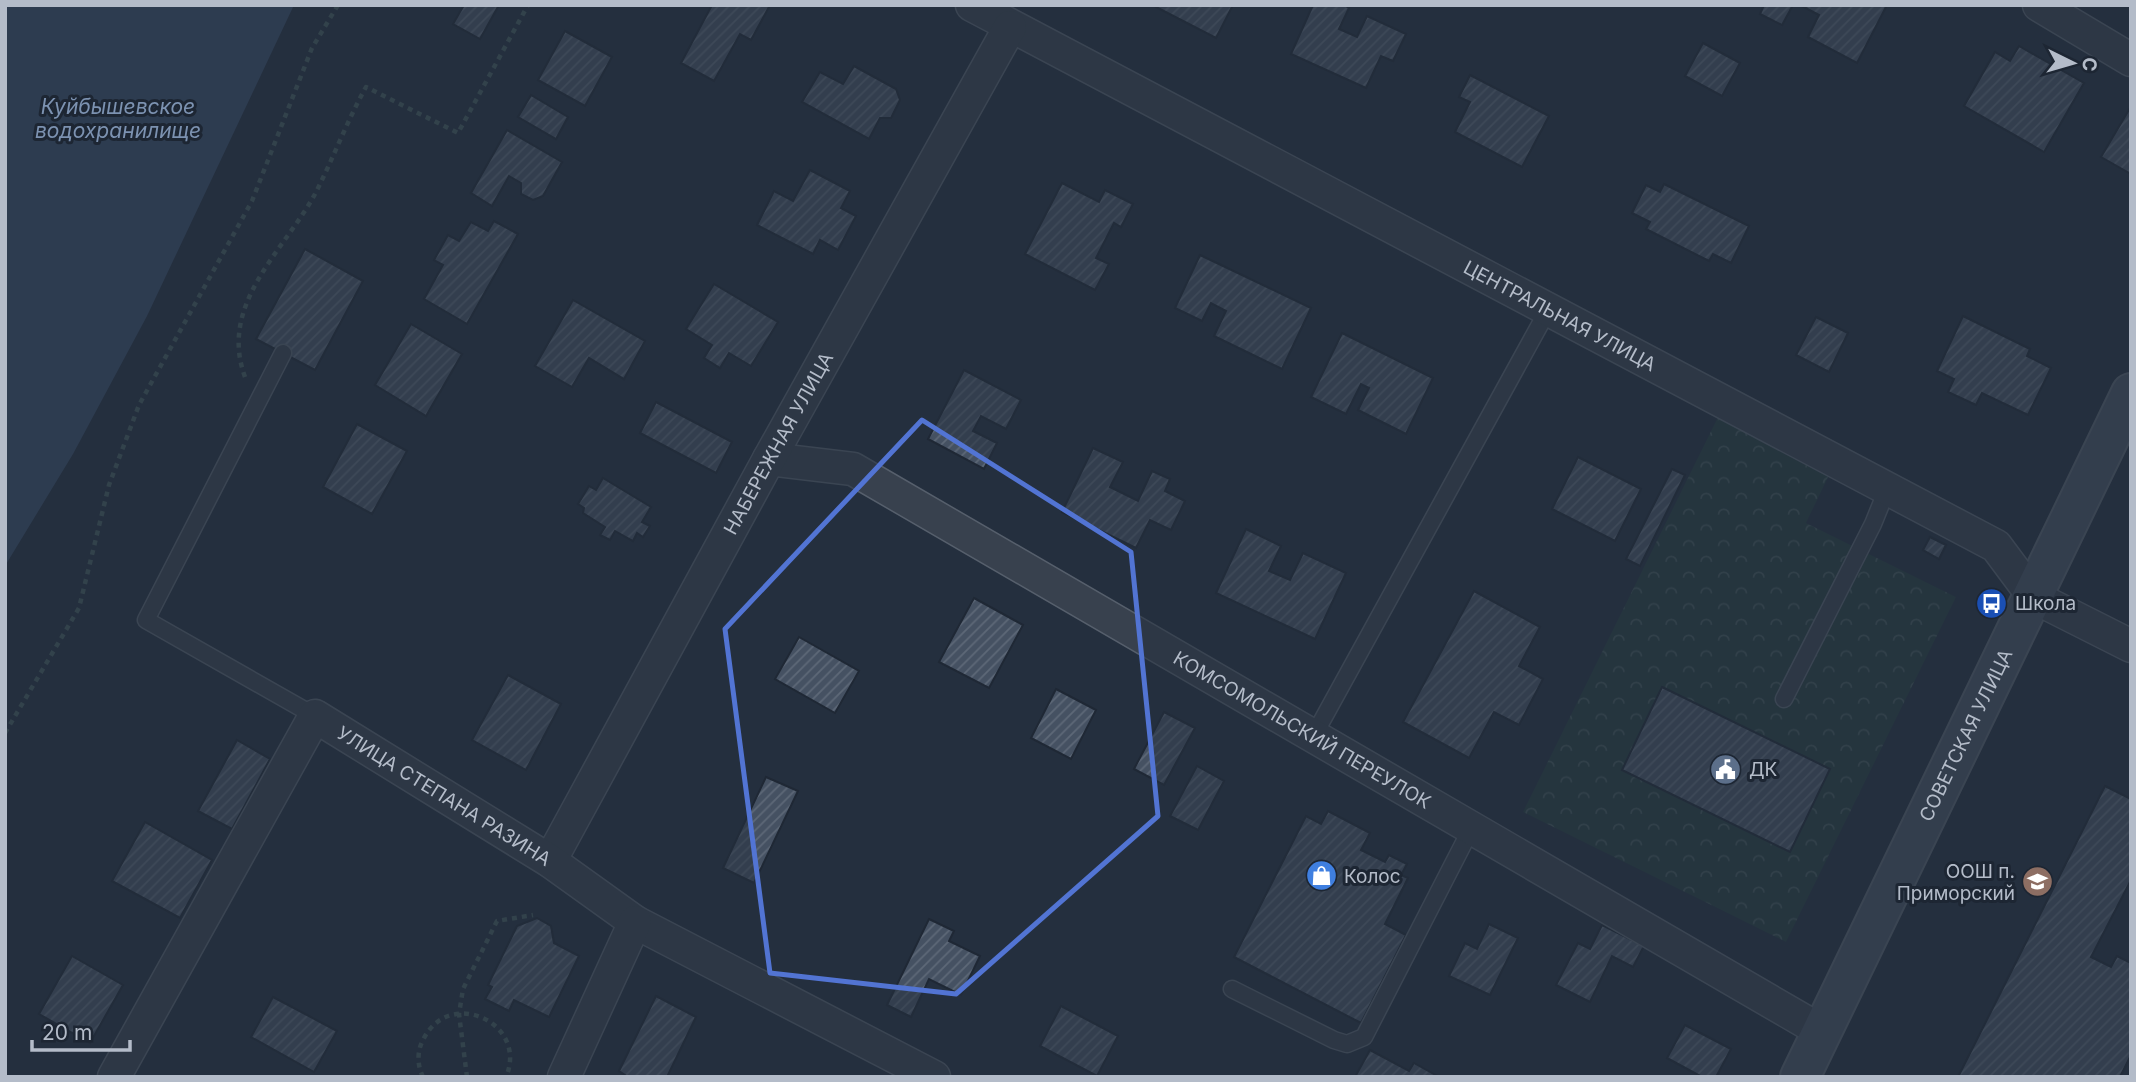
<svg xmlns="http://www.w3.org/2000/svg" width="2136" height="1082" font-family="Inter,sans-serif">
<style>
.forest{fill:url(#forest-crowns)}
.water{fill:#394c67}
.building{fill:url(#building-hatch);stroke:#1f2835;stroke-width:2}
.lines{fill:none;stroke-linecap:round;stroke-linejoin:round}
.service-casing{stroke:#565f6c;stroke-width:19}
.minor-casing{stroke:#565f6c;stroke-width:35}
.secondary-casing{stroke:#565f6c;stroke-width:42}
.path{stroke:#44595c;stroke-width:4.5;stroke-dasharray:5 5;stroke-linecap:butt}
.service{stroke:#38414e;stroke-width:16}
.minor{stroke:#38414e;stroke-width:32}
.secondary{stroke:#465061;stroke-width:38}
.marked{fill:none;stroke:#5274d3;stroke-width:5;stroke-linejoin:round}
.labels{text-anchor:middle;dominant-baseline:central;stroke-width:6;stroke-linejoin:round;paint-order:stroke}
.street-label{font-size:19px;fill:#b4bcc9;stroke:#1d2633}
.poi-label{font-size:19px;fill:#b4bcc9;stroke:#1d2633;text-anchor:start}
.water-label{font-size:21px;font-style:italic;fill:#7c92b1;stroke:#1d2633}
</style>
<defs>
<pattern id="forest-crowns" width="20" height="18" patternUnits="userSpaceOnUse" patternTransform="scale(1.75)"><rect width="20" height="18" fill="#263c3f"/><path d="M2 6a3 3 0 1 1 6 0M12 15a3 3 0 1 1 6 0" fill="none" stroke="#435659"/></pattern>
<pattern id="building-hatch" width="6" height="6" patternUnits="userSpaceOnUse" patternTransform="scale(1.75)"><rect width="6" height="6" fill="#455162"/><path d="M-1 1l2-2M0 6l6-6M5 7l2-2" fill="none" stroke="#5d6877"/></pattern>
</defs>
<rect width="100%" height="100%" fill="#242f3e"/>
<polygon class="forest" points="1719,415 1831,471 1806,523 1956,597 1786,942 1523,812"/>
<polygon class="water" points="5,5 294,5 147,316 73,454 5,566"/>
<g class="building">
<polygon points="464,5 499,5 480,39 453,24"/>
<polygon points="712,5 770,5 751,40 740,34 714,81 681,63"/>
<polygon points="1157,5 1233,5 1216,38 1156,7"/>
<polygon points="1313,5 1344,5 1349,8 1339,29 1357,37 1367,16 1406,34 1393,61 1381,56 1366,88 1291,54"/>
<polygon points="1764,5 1793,5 1782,25 1760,14"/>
<polygon points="1800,5 1887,5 1857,63 1808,37 1819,15"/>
<polygon points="565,31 612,57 585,106 538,80"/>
<polygon points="1703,43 1740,63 1722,96 1685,76"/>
<polygon points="2019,46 2084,83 2044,152 1964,106 1995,52 2010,61"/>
<polygon points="854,66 896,89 900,100 891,118 880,118 869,139 802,102 820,72 843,84"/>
<polygon points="1470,75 1549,116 1522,167 1455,132 1470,102 1459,97"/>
<polygon points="531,95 568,117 556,139 518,117"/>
<polygon points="2130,108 2131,109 2131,174 2101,157"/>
<polygon points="507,130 562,162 543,196 533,200 521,194 521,183 509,176 492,206 471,193"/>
<polygon points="810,170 850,191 841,208 856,216 838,250 820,240 813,254 757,225 774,191 793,201"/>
<polygon points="1062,183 1099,202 1105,190 1133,204 1121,227 1114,223 1096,258 1109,264 1095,290 1025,254"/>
<polygon points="1664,184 1749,226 1731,263 1713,254 1709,261 1646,229 1650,222 1632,213 1646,185 1660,192"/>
<polygon points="494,221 518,234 467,324 424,299 443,265 434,260 448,235 459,241 471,222 488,231"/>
<polygon points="305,249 363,281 315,370 256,339"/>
<polygon points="1200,255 1311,308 1282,369 1214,336 1226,311 1211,303 1202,321 1175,308"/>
<polygon points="714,284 778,322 751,366 729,353 720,368 704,358 712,345 686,329"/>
<polygon points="573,300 645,341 624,379 589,358 572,387 535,366"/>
<polygon points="1963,316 2030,349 2027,356 2051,368 2028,415 1982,393 1976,405 1948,392 1954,379 1937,371"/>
<polygon points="1816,317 1848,333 1829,372 1796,355"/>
<polygon points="411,324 462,354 426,416 375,385"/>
<polygon points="1342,333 1433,378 1406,434 1358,410 1369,388 1361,384 1346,414 1311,397"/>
<polygon points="964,370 1021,400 1006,429 981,416 973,431 997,443 984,469 928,439"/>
<polygon points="656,402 732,442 716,473 640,433"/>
<polygon points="357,424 407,451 372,514 323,487"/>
<polygon points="1093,448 1123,462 1110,487 1138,501 1152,471 1170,479 1165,491 1185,501 1171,530 1150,520 1136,548 1062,512"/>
<polygon points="1578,457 1641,489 1615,541 1552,509"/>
<polygon points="1672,469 1685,475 1640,566 1626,559"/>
<polygon points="603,478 651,507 642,522 650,526 643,537 637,533 633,541 615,531 610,540 600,535 605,527 583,513 584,508 578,504 589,486 596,490"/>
<polygon points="1246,529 1281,546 1269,571 1290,580 1303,553 1346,573 1315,639 1216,593"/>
<polygon points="1930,537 1946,545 1939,559 1923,550"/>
<polygon points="1474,591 1540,627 1519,666 1543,679 1519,725 1494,712 1469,758 1403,722"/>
<polygon points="974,598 1023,625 989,688 939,662"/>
<polygon points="799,637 859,671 835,713 775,679"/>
<polygon points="508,675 561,704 526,770 472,740"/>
<polygon points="1662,687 1830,769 1790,852 1622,770"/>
<polygon points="1056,689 1096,710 1071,759 1031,738"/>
<polygon points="1164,712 1195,728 1164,785 1134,769"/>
<polygon points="237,740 270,759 232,829 198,811"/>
<polygon points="1197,766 1224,781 1198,830 1170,816"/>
<polygon points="766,777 798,791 754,883 723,868"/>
<polygon points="2105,786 2131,799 2131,880 2091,957 2111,967 2117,956 2131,963 2131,1055 2120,1077 1958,1077"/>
<polygon points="1328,811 1370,833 1361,850 1385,862 1389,855 1407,864 1401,875 1408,878 1385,924 1406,935 1361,1023 1234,957 1306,816 1321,824"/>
<polygon points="145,822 212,860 180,918 112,881"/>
<polygon points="537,918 551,926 554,943 579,956 549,1017 514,1000 509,1011 485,999 492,987 488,985 517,926"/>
<polygon points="929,919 954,931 949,941 980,956 961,995 929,979 911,1017 887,1005"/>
<polygon points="1489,924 1518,938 1490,995 1449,976 1465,943 1477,949"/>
<polygon points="1602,925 1644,946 1633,967 1612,956 1590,1002 1556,985 1578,943 1590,949"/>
<polygon points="72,956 123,985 90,1043 39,1014"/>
<polygon points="656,996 696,1017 667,1077 628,1077 619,1071"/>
<polygon points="273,997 337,1031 314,1072 251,1037"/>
<polygon points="1061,1006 1118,1036 1097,1076 1040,1046"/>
<polygon points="1685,1025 1731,1049 1716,1077 1702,1077 1667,1058"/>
<polygon points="1370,1050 1409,1071 1414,1063 1439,1077 1355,1077"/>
</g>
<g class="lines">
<defs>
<g id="service">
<polyline points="283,353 146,620 315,716"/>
<polyline points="1784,699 1873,524 1888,487"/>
<polyline points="1313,737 1548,310"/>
<polyline points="1232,989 1334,1040 1347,1044 1364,1037 1471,829"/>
</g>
<g id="minor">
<path id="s1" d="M972 5 1996 546 2034 597 2131 646"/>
<polyline points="2039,5 2131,60"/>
<path id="s2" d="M769 459 853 469 1823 1032"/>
<path id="s3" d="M550 861 769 459 1010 27"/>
<path id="s4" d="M114 1077 315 716 550 861 635 922 934 1077"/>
<polyline points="564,1077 635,922"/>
</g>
<g id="secondary">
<path id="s5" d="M1800 1077 2131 393"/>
</g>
</defs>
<use href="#service" class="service-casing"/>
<use href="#minor" class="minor-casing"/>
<use href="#secondary" class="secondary-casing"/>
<g class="path">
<path d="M245 377C218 304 284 251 315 194 333 159 347 121 366 87L458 133 528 5"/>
<polyline points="5,733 79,608 109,485 139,405 252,201 312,48 338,5"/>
<path d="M423 1077C417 1065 417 1051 423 1040 449 986 529 1023 506 1077"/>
<polyline points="467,1077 459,1014 463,989 497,921 533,915"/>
</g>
<use href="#service" class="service"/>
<use href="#minor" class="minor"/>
<use href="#secondary" class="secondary"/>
</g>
<path d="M0 0H2136V1082H0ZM922 420 1131 552 1158 816 956 994 770 973 725 629Z" fill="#242f3e" fill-opacity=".55" fill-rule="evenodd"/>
<path class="marked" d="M922 420 1131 552 1158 816 956 994 770 973 725 629Z"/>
<defs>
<symbol id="bus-disc" viewBox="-11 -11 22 22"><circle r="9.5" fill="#1a4fb4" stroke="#1d2633"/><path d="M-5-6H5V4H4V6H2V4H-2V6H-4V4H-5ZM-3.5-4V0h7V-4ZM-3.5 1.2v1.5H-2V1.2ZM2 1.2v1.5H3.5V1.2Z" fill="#fff"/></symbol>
<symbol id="civic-disc" viewBox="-11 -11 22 22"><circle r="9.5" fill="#5c6f8a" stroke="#1d2633"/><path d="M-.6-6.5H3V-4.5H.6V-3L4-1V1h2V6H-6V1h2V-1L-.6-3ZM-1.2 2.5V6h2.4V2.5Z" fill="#fff"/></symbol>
<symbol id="shop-disc" viewBox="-11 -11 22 22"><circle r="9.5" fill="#3f7fe0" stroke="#1d2633"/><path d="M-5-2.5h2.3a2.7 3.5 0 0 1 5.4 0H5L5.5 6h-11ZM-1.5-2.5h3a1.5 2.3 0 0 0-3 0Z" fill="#fff"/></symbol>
<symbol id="school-disc" viewBox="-11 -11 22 22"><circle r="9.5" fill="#8d6e63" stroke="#1d2633"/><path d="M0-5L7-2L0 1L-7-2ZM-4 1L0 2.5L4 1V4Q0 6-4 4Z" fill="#fff"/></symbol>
</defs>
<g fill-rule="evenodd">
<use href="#bus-disc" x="1974" y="586" width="35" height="35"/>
<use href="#civic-disc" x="1708" y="752" width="35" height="35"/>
<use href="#shop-disc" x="1304" y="858" width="35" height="35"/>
<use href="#school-disc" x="2020" y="864" width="35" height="35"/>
</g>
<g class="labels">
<g class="street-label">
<text stroke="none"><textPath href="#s1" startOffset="665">ЦЕНТРАЛЬНАЯ УЛИЦА</textPath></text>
<text stroke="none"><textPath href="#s3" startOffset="476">НАБЕРЕЖНАЯ УЛИЦА</textPath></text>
<text stroke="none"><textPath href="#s2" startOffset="604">КОМСОМОЛЬСКИЙ ПЕРЕУЛОК</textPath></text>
<text stroke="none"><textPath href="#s5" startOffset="380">СОВЕТСКАЯ УЛИЦА</textPath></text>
<text stroke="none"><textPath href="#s4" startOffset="565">УЛИЦА СТЕПАНА РАЗИНА</textPath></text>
</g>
<g class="poi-label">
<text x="2015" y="603">Школа</text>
<text x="1749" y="769">ДК</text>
<text x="2015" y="871" text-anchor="end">ООШ п.<tspan x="2015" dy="22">Приморский</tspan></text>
<text x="1344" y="876">Колос</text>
</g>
<g class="water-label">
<text x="118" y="106">Куйбышевское<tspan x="118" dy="24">водохранилище</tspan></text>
</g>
</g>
<rect width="2136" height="1082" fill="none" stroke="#b4bcc9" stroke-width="14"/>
<g transform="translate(2073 63) rotate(95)" stroke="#1d2633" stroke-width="5" paint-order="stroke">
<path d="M0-5L12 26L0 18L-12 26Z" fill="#b4bcc9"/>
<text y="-10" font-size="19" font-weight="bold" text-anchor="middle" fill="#b4bcc9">С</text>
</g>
<path d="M32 1040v10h98v-10" fill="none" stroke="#b4bcc9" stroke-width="3.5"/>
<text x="42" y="1040" font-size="21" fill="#b4bcc9" stroke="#1d2633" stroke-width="5" paint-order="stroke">20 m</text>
</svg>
